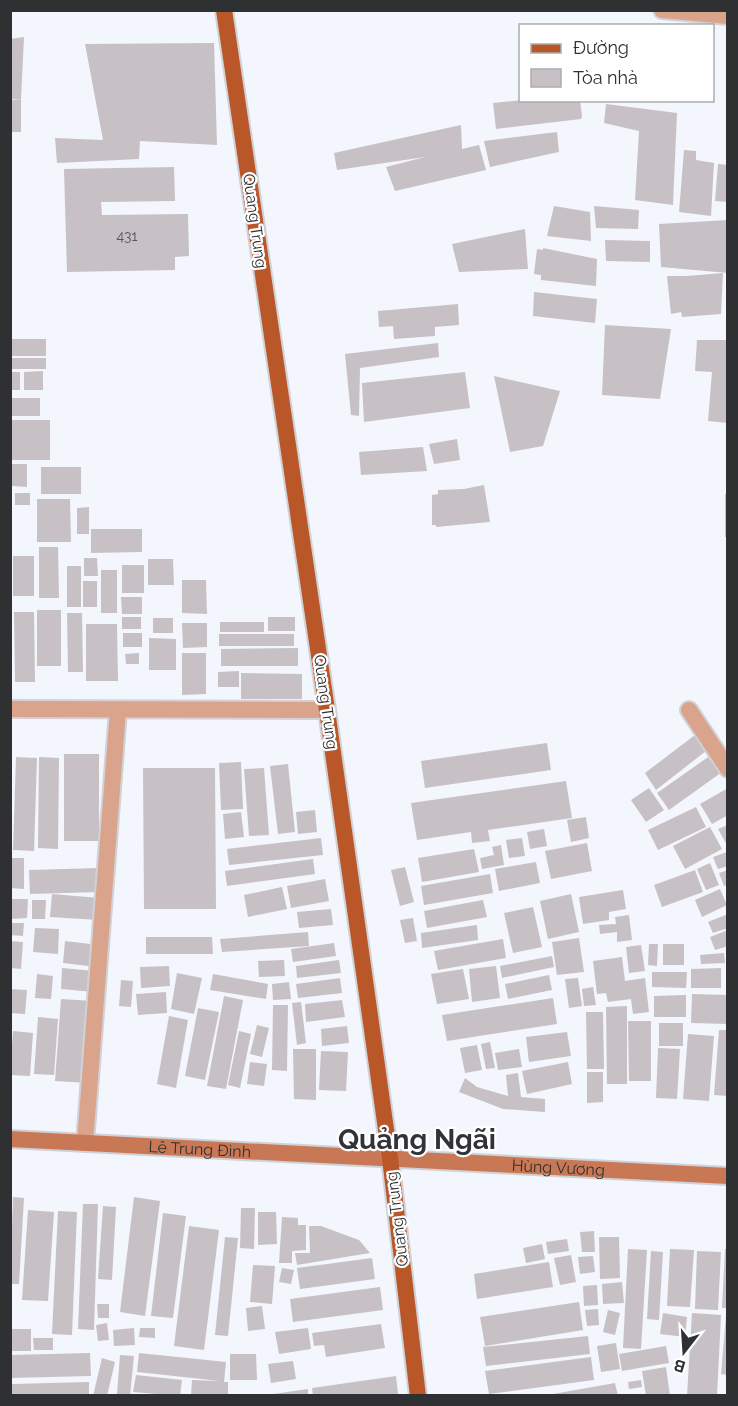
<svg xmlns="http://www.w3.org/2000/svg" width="738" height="1406" font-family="Raleway,sans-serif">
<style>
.building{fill:#c7c1c5}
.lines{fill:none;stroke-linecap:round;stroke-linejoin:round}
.minor-casing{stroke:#d0d2d8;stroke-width:20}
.tertiary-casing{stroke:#d0d2d8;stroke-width:20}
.secondary-casing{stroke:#d0d2d8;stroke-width:20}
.primary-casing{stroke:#d0d2d8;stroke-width:20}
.minor{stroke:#daa38b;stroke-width:16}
.tertiary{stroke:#daa38b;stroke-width:16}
.secondary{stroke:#c97855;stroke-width:16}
.primary{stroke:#ba5728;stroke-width:16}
.labels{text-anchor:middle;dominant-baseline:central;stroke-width:4.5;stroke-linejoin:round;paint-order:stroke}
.number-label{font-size:14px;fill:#545457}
.street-label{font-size:16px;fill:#2e3032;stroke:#fff}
.town-label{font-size:28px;font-weight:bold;fill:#313338;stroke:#fff}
</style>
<rect width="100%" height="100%" fill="#f3f6fc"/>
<g class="building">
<polygon points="24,37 21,99 10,99 10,39"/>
<polygon points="214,43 217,145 140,141 139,159 57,163 55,138 103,140 85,44"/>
<polygon points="21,99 21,132 10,132 10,100"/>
<polygon points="524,100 580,100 582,116 581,119 496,129 493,103"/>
<polygon points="606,104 677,113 673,205 635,200 639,131 604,123"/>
<polygon points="461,125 462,149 479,145 486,170 395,191 386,167 425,157 337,170 334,153"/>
<polygon points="557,132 559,152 490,167 484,141"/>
<polygon points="684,150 696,151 696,160 714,163 711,216 679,212"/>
<polygon points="718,164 728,165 728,202 715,201"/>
<polygon points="174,167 175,201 101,202 102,215 188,214 189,256 175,257 175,270 67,272 64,169"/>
<polygon points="554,206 590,212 591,241 547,236"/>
<polygon points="594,206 639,210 638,229 596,228"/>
<polygon points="728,220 728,273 661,267 659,224"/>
<polygon points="525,229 528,269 459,272 452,244"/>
<polygon points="605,240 650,241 650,262 606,261"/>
<polygon points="543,248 597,259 596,286 541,280 541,275 534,274 537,249 543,250"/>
<polygon points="723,273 721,314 682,317 681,312 671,314 667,276 687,276"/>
<polygon points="534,292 597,299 595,323 533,316"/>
<polygon points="458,304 459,325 435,327 435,336 394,339 393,326 379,327 378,311"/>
<polygon points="605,325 671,329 660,399 602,395"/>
<rect x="10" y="339" width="36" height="17"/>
<polygon points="697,340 728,340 728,423 708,421 712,372 695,371"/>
<polygon points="438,343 439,357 360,368 359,416 351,415 345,354"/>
<rect x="10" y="358" width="36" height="11"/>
<polygon points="43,371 43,390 24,390 24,372"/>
<rect x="10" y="372" width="10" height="18"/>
<polygon points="465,372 470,408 364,422 362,383"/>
<polygon points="494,376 560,391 543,446 510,452"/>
<rect x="10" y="398" width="30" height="18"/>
<rect x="10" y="420" width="40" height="40"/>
<polygon points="457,439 460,460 434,464 429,444"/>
<polygon points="423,447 427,471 361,475 359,452"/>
<polygon points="12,464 27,464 27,487 12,486"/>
<rect x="41" y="467" width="40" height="27"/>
<polygon points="484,485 490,522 436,527 436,525 432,525 432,495 438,494 438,490 464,489"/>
<rect x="15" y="493" width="15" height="12"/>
<rect x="725" y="494" width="3" height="43"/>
<polygon points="37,499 70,499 71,542 37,542"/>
<polygon points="89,507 89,534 77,534 77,508"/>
<polygon points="91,529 142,529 142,552 91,553"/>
<polygon points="39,547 58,547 59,598 39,598"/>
<rect x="13" y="556" width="21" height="40"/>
<polygon points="84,558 97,558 98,576 84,576"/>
<polygon points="148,559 173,559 174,585 148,585"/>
<rect x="122" y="565" width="22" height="28"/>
<rect x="67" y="566" width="14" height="41"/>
<rect x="101" y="570" width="16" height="43"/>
<polygon points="182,580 206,580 207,614 182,613"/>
<rect x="83" y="581" width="14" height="26"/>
<polygon points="121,597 142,597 142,614 122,614"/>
<rect x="37" y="610" width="24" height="56"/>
<polygon points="14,612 34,612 35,682 15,682"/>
<polygon points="67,613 82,613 83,672 68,672"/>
<rect x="122" y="617" width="19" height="12"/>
<rect x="268" y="617" width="27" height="14"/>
<rect x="153" y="618" width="20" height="15"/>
<rect x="220" y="622" width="44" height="10"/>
<polygon points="182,623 207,623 207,647 183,648"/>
<polygon points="86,624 117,624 118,681 86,681"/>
<rect x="123" y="633" width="19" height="14"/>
<rect x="219" y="634" width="75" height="12"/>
<polygon points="149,638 176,639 176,670 149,670"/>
<polygon points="298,648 298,666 221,666 221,649"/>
<polygon points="139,653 139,664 126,664 125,654"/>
<polygon points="182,653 206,653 206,694 182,695"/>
<polygon points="239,671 239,687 218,687 218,672"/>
<polygon points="241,673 302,674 302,699 241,699"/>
<polygon points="695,735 706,751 656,790 645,773"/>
<polygon points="547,743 551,770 425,788 421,761"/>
<rect x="64" y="754" width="35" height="87"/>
<polygon points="711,755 722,772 669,810 657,793"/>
<polygon points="16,757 37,758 34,851 13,850"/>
<polygon points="39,757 59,758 58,849 38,848"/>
<polygon points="241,762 243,809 221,810 219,763"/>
<polygon points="288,764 295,832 278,834 270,766"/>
<polygon points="143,768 215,768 216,909 144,909"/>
<polygon points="264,768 269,835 249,836 244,769"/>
<polygon points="566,781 572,818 488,830 490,841 472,843 471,832 417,840 411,803"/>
<polygon points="649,788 664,810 646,822 631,800"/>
<polygon points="728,788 728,815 712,824 700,804"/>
<polygon points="696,807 706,827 658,850 648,830"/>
<polygon points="315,810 317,832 298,834 296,812"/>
<polygon points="241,812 244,837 225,839 223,814"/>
<polygon points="586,817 589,838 571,842 567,820"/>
<polygon points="728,825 728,847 718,829"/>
<polygon points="710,827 722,849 685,869 673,846"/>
<polygon points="544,829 547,846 530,849 527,832"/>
<polygon points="321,838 323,855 229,865 227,849"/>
<polygon points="522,838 525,856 509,858 506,840"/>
<polygon points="587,843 592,871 551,879 545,851"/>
<polygon points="501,845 504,865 482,869 480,858 494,855 492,847"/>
<polygon points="474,849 479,872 422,882 418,858"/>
<polygon points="727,852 728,866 718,869 713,857"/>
<polygon points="10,858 24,858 24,889 10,888"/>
<polygon points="313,859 315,874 227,886 225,871"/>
<polygon points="536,862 540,883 499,891 495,869"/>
<polygon points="710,863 719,885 706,890 697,869"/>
<polygon points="405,867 414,902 400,906 391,870"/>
<polygon points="99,868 100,892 30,894 29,870"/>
<polygon points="695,870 703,892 662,907 654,885"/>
<polygon points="728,870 728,885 724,886 719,873"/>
<polygon points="490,874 493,893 424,905 421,886"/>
<polygon points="325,879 329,901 291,908 287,886"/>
<polygon points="282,887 287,909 248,917 244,895"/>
<polygon points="720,889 727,905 702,917 695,900"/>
<polygon points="623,890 626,909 609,912 609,920 583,924 579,897"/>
<polygon points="52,894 100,898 98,920 50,917"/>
<polygon points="571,894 579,932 548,939 540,901"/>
<polygon points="11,899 28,899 27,918 11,919"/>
<polygon points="32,900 46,900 45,919 32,919"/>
<polygon points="483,900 487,917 427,928 424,911"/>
<polygon points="533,907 542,947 513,953 504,913"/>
<polygon points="331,909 333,925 299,928 297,912"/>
<polygon points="728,914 728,928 713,933 708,922"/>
<polygon points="629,915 632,940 617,942 617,932 600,934 599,925 616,924 615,917"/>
<polygon points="413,918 417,941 405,943 400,920"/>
<polygon points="10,923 24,923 23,936 10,935"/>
<polygon points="477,925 478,940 422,948 421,933"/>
<polygon points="35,928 59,929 58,954 33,952"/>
<polygon points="728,930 728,946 715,950 710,937"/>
<polygon points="308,932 309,946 222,952 220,939"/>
<polygon points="146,937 212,937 213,954 146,954"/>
<polygon points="579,938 584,972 557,975 552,942"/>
<polygon points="503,939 506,958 438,970 434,951"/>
<polygon points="10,941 23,942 21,969 10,968"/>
<polygon points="65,941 99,945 97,967 63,963"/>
<polygon points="334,943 336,956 293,962 291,949"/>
<polygon points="649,944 658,944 657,966 648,965"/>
<rect x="663" y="944" width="21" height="21"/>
<polygon points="641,945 645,971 629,973 626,947"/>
<polygon points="724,953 725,963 701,964 700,955"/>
<polygon points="552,956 554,967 502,978 500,966"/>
<polygon points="622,957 625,981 645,978 649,1012 633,1014 631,999 608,1002 606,993 597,994 593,961"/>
<polygon points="284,960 285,976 259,977 258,961"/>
<polygon points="339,960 341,973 297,978 296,966"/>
<polygon points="169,966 170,986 141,988 140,967"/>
<polygon points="496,966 500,998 472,1002 469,969"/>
<polygon points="62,968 95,971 94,992 61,989"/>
<polygon points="721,968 721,988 691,988 691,969"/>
<polygon points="463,969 469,999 437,1004 431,974"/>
<polygon points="652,972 687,972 686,988 652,987"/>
<polygon points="177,973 202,978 194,1014 171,1009"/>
<polygon points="37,974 53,976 51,999 35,998"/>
<polygon points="213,974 268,984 266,999 210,990"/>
<polygon points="549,975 552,990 508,999 505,984"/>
<polygon points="340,978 342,993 298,998 296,984"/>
<polygon points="578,978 582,1006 569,1008 565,979"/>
<polygon points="121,980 133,981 131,1007 119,1006"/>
<polygon points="289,982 291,999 273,1000 272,984"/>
<polygon points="593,987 596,1005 584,1006 582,989"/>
<polygon points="10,989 27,990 25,1014 10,1013"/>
<polygon points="166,992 167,1013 138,1015 136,994"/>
<polygon points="692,994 728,995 728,1024 691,1023"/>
<polygon points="686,995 686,1017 654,1017 654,996"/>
<polygon points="224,996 243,1000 226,1089 207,1086"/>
<polygon points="553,998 557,1024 447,1041 442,1015"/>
<polygon points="61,999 93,1001 88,1083 55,1081"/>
<polygon points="342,1000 345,1017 306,1022 305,1004"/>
<polygon points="301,1002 306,1043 297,1045 292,1003"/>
<polygon points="273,1005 288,1005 287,1071 272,1070"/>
<polygon points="627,1006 627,1084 607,1084 606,1007"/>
<polygon points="198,1008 219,1012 205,1080 185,1076"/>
<polygon points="586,1012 603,1012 604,1069 587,1069"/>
<polygon points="169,1016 188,1020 176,1088 157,1084"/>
<polygon points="38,1017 58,1019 54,1075 34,1074"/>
<polygon points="628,1021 651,1021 651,1081 629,1081"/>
<rect x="659" y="1023" width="24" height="23"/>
<polygon points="257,1025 269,1028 262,1057 250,1054"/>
<polygon points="347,1026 349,1043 322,1046 321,1029"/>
<polygon points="719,1030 728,1030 728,1096 714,1095"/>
<polygon points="13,1031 33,1033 30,1076 10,1075"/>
<polygon points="239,1031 251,1034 240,1088 228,1085"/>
<polygon points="567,1032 571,1056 529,1062 526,1037"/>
<polygon points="688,1034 714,1036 709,1101 683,1099"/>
<polygon points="490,1042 495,1068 486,1069 481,1044"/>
<polygon points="477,1045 482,1070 465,1073 460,1048"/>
<polygon points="658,1048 680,1049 677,1099 656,1098"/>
<polygon points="293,1049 316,1049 316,1100 294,1099"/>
<polygon points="519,1049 522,1067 498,1070 495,1053"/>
<polygon points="321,1051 348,1052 346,1091 319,1090"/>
<polygon points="250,1062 267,1064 264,1086 247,1084"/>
<polygon points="568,1062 572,1084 527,1094 522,1071"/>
<polygon points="587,1072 603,1072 603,1102 587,1103"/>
<polygon points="518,1073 521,1097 545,1099 545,1112 503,1109 459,1092 465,1078 477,1087 508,1096 506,1075"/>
<polygon points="13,1197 24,1198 19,1284 10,1284"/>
<polygon points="134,1197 160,1201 145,1316 120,1312"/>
<polygon points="83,1204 98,1204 94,1330 78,1329"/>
<polygon points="103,1206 116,1207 112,1280 98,1279"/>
<polygon points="241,1208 255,1208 254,1249 240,1248"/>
<polygon points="28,1210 54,1212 48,1301 22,1300"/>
<polygon points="58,1211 77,1212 72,1335 52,1334"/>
<polygon points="258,1212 276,1212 277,1244 258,1245"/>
<polygon points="163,1213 186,1216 173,1318 151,1316"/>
<polygon points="282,1217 298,1218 298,1225 306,1225 306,1250 292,1251 292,1263 279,1263"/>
<polygon points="189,1226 219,1230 204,1350 174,1346"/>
<polygon points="309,1226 321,1226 359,1240 370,1253 297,1265 295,1253 310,1253"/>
<polygon points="594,1231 595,1252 582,1252 580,1232"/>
<polygon points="225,1237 238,1238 228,1336 215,1335"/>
<polygon points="599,1237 619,1237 620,1278 600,1279"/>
<polygon points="567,1239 569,1251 548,1254 546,1242"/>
<polygon points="542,1244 545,1259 526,1263 523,1248"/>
<polygon points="628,1249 647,1250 641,1349 623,1348"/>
<polygon points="670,1249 694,1250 690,1307 667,1306"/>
<polygon points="725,1249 728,1249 728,1308 722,1308"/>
<polygon points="651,1251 663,1252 659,1320 647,1319"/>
<polygon points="697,1251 721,1252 718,1310 695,1309"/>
<polygon points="571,1255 576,1282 560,1285 554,1258"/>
<polygon points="593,1256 595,1272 580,1274 578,1257"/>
<polygon points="372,1258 375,1279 300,1289 297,1268"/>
<polygon points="549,1262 553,1287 477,1299 474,1274"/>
<polygon points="253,1265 275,1266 272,1304 250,1302"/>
<polygon points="282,1268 294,1270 291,1284 279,1282"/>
<polygon points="622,1282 624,1303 603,1304 602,1284"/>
<polygon points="597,1285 598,1305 584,1306 583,1286"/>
<polygon points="380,1287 383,1310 293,1322 290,1299"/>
<polygon points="579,1302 583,1330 485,1346 480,1317"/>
<polygon points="97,1304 109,1304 109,1318 98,1318"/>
<polygon points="262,1306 265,1329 248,1331 246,1308"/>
<polygon points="598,1309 599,1325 587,1326 585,1310"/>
<polygon points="608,1310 620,1313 615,1335 603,1332"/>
<polygon points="663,1313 687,1317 685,1337 660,1334"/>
<polygon points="692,1313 721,1315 717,1396 687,1396"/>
<polygon points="726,1315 728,1315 728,1375 721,1374"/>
<polygon points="107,1323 109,1340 98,1341 96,1325"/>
<polygon points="381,1324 385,1348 326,1357 324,1345 314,1346 312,1333"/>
<polygon points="134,1328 135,1345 114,1346 113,1330"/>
<polygon points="140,1328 155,1328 155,1338 139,1337"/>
<polygon points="308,1328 311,1349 279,1354 275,1332"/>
<rect x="12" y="1329" width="19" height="22"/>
<polygon points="588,1336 590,1354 486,1366 483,1347"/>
<polygon points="33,1338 53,1338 53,1350 34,1350"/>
<polygon points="616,1343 620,1369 601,1372 597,1346"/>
<polygon points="666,1346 669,1363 622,1371 619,1354"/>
<polygon points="90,1353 91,1376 10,1378 10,1355"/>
<polygon points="139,1353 226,1362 224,1382 228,1382 228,1396 191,1396 192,1380 220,1381 137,1372"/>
<polygon points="230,1354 256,1354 257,1380 230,1380"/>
<polygon points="120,1355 134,1356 130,1396 117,1394"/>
<polygon points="591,1357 594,1380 489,1394 485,1371"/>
<polygon points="102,1358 115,1362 107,1396 93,1396"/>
<polygon points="293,1361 296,1379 271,1383 268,1364"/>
<polygon points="666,1367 670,1396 646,1396 642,1371"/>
<polygon points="136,1375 182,1380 180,1396 133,1392"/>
<polygon points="396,1376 398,1394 384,1396 313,1396 312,1388"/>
<polygon points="641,1380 642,1387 629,1389 628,1382"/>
<polygon points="89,1382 89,1396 12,1396 12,1384"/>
<polygon points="615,1383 618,1396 554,1396 553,1394"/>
<polygon points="308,1389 308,1396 273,1396 273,1394"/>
</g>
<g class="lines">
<defs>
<g id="minor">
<polyline points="10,709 327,710"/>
<polyline points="689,710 728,769"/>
<polyline points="85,1143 118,710"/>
</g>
<polyline id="tertiary" points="662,10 728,16"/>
<g id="secondary">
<path id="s1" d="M10 1139 728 1176"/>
</g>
<polyline id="primary" points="224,10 327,710 390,1158 418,1396"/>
</defs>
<use href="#minor" class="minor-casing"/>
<use href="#tertiary" class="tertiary-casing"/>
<use href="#secondary" class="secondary-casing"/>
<use href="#primary" class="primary-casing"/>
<use href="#minor" class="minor"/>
<use href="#tertiary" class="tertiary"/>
<use href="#secondary" class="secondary"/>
<use href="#primary" class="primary"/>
</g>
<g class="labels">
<g class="number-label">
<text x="127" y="236">431</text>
</g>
<g class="street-label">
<text transform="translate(255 221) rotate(82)">Quang Trung</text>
<text transform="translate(326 702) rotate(82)">Quang Trung</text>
<text stroke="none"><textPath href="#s1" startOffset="190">Lê Trung Đình</textPath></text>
<text stroke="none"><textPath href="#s1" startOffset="549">Hùng Vương</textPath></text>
<text transform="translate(397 1219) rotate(-97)">Quang Trung</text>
</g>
<g class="town-label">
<text x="417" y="1139">Quảng Ngãi</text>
</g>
</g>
<rect width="738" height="1406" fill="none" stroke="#2e3032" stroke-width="24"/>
<rect x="519" y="24" width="195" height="78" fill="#ffffff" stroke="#abacad" stroke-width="1.5"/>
<rect x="531" y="44" width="30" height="9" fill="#ba5728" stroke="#abacad" stroke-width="1.5"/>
<text x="573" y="54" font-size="18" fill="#2e3032">Đường</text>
<rect x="531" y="69" width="30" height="18" fill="#c7c1c5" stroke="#abacad" stroke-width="1.5"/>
<text x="573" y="84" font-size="18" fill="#2e3032">Tòa nhà</text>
<g transform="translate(684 1352) rotate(197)" stroke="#ffffff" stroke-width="4.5" paint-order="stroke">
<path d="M0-4.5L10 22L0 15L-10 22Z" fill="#2e3032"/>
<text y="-9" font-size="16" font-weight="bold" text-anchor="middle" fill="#2e3032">B</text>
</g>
</svg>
